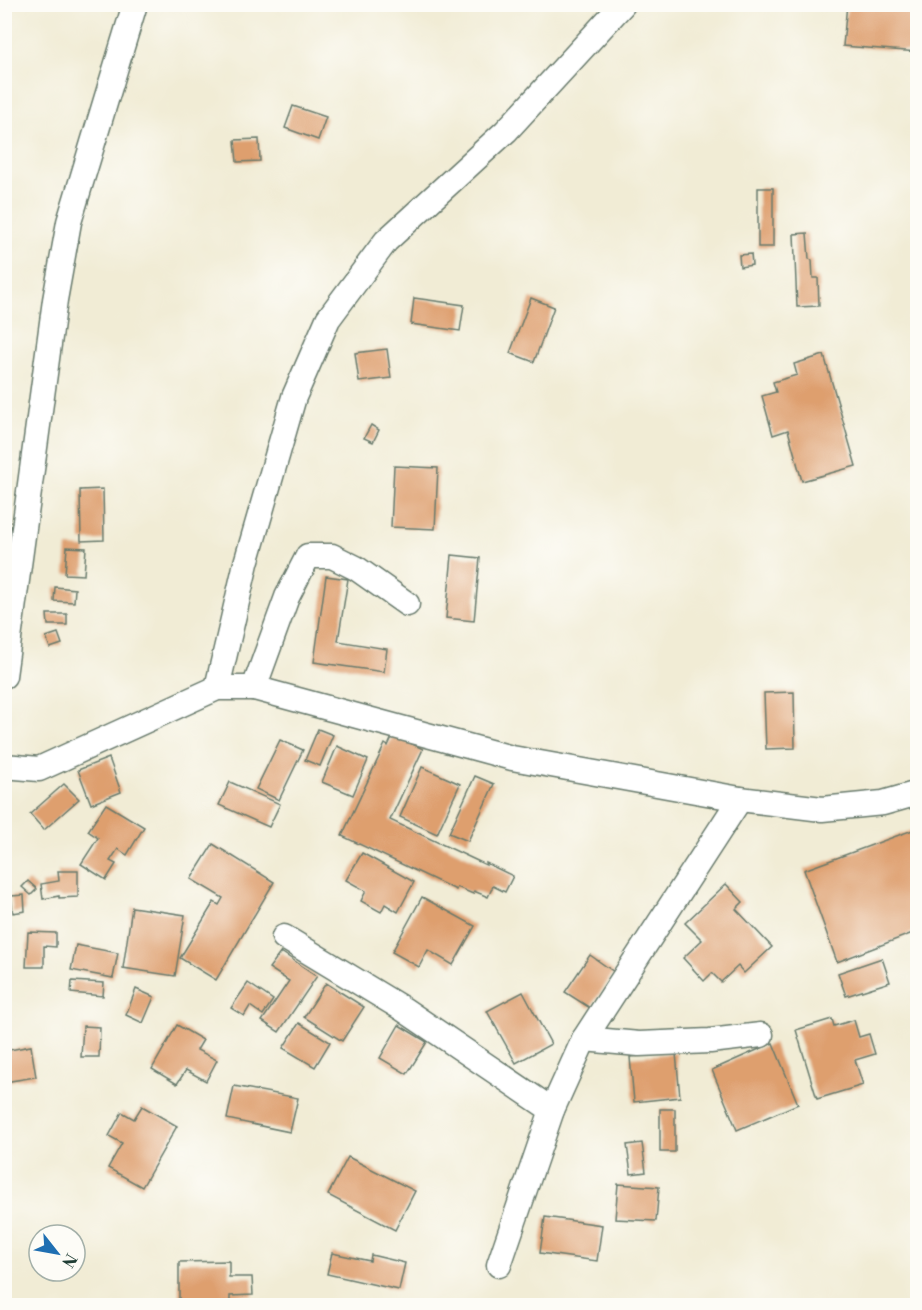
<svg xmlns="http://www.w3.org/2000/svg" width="922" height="1310" font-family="'Libre Bodoni',serif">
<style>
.building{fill:#de9f6e}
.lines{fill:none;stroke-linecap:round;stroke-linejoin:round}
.street-casing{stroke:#687a6c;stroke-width:27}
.street{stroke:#fff;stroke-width:24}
</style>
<rect width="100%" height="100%" fill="#fdfcf7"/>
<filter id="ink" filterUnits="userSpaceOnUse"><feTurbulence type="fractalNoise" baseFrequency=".0167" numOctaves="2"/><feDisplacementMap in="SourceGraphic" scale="12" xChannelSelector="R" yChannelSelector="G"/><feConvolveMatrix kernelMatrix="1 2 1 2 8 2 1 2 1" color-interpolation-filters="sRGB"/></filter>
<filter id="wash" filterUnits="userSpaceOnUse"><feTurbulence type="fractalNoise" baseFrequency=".008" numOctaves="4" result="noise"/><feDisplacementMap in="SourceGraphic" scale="24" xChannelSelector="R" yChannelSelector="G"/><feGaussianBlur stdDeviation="1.35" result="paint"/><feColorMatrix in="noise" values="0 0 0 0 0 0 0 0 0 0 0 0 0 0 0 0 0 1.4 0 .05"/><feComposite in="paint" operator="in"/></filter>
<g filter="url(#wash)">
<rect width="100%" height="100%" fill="#f1ecd5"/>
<g id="blocks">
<g class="building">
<polygon points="847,4 872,7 872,5 911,5 910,10 918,10 918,52 843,46"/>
<polygon points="293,106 326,117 318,140 285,128"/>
<polygon points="259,139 260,161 237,162 235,140"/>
<rect x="758" y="188" width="15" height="59"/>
<polygon points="807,233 809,259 812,260 813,278 818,278 819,306 797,307 794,234"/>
<polygon points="751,254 752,265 740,267 739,255"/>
<polygon points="414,298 464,305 460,331 411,324"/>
<polygon points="531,298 554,307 534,362 510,353"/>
<polygon points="387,349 391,378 359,382 355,353"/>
<polygon points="824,355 856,466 802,481 788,430 773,435 762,396 776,392 773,382 797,375 794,364"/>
<polygon points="371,425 379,430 373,442 364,438"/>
<polygon points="394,466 438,468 435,529 391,527"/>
<polygon points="103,489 104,540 81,541 80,490"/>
<polygon points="67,547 86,548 84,575 65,574"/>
<polygon points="452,555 480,558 474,621 446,618"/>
<polygon points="326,576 348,579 338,641 387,649 384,672 314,662"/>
<polygon points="55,587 75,589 74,602 54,601"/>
<polygon points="47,614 67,614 67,625 48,625"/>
<polygon points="58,633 62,644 50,648 46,637"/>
<polygon points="794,692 795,748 766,749 764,693"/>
<polygon points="318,729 333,735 320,766 305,760"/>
<polygon points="393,735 423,749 390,820 486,865 486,863 513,876 505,892 493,886 488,897 474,891 473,894 457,887 456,890 342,836 385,744 388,746"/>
<polygon points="280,740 303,750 279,800 256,789"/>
<polygon points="337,746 368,760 353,795 322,782"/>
<polygon points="109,758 121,792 91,804 78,770"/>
<polygon points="422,767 460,784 437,834 400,817"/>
<polygon points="475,776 494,784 468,841 449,833"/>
<polygon points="230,782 280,804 269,827 219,805"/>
<polygon points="64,784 79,799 44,830 30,814"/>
<polygon points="106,804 144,827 127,855 118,849 110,861 116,864 106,880 81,864 98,838 88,831"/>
<polygon points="918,828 918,931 837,962 804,870"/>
<polygon points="213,844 274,882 216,980 180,958 214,902 219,905 223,898 191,879"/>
<polygon points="362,853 414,882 398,912 385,904 381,912 361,901 366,891 346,880"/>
<polygon points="58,871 78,871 78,897 59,898 59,896 43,899 41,884 59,881"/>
<polygon points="28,881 37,889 31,895 22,887"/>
<polygon points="726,884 743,902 736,909 772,947 744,973 738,966 721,982 712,973 704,981 683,958 702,940 685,923"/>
<polygon points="24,895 25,911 13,913 11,896"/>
<polygon points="422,897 475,926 453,965 428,950 419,967 392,952"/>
<polygon points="132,907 185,915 175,976 123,968"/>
<polygon points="28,932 56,933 56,947 44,946 44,967 26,967"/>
<polygon points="76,945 118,953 113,978 71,970"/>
<polygon points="281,952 317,976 279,1032 262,1021 289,981 269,968"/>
<polygon points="590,955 614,972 590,1008 565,992"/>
<polygon points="882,958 890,982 846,996 838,973"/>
<polygon points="72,981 104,983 103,996 71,993"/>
<polygon points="248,983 273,1000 263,1015 250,1006 244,1016 231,1008"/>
<polygon points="326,983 364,1007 342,1041 304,1017"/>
<polygon points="136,989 154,997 143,1023 126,1015"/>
<polygon points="523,992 551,1044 516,1063 487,1011"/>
<polygon points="832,1019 834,1026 854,1020 859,1037 869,1034 875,1054 855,1060 863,1085 817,1099 796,1030"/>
<polygon points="299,1023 330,1042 315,1067 283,1048"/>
<polygon points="177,1025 203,1040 197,1050 217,1060 206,1081 186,1070 177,1084 152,1069"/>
<polygon points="399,1025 427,1042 407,1074 380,1058"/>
<polygon points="83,1026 100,1027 99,1057 81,1057"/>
<polygon points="773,1043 798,1104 737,1130 712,1070"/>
<polygon points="31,1046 36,1077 4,1082 4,1051"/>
<polygon points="676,1053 680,1097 634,1102 630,1057"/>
<polygon points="234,1086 298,1098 290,1132 227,1119"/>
<polygon points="142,1106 177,1126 142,1187 108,1168 122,1143 109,1136 122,1112 134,1119"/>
<rect x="660" y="1109" width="15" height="43"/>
<polygon points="642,1143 646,1172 631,1174 627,1145"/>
<polygon points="348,1157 415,1191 395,1230 328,1195"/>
<polygon points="618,1184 659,1187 656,1221 615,1219"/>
<polygon points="545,1217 602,1225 597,1261 540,1253"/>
<polygon points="332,1253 370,1261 371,1255 405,1263 399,1290 327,1274"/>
<polygon points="229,1261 229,1277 252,1277 253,1295 230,1296 230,1306 179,1306 179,1262"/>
</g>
</g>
</g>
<g filter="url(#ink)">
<use href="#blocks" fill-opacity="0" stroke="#687a6c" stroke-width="1.5"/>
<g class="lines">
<defs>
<g id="street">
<polyline points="4,676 55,300 69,222 135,4"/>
<polyline points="217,688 246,563 294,397 328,319 386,241 506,131 623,4"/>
<polyline points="254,688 287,597 308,556 332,556 356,568 407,604"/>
<polyline points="4,766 39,769 217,688 254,688 512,758 740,799 822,809 883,803 918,793"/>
<polyline points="284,937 403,1009 552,1110"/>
<polyline points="584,1039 639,1044 710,1041 761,1035"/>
<polyline points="499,1265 552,1110 584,1039 740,799"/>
</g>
</defs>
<use href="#street" class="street-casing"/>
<use href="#street" class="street"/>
</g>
</g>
<rect width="922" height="1310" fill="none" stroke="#fdfcf7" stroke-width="24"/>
<g transform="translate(57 1253) rotate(121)"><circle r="28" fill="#fdfcf7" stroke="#a4b0a9" stroke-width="1.5"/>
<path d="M0-4.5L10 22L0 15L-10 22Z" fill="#1f6fb2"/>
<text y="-9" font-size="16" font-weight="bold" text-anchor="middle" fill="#1f3d34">N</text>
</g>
</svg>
